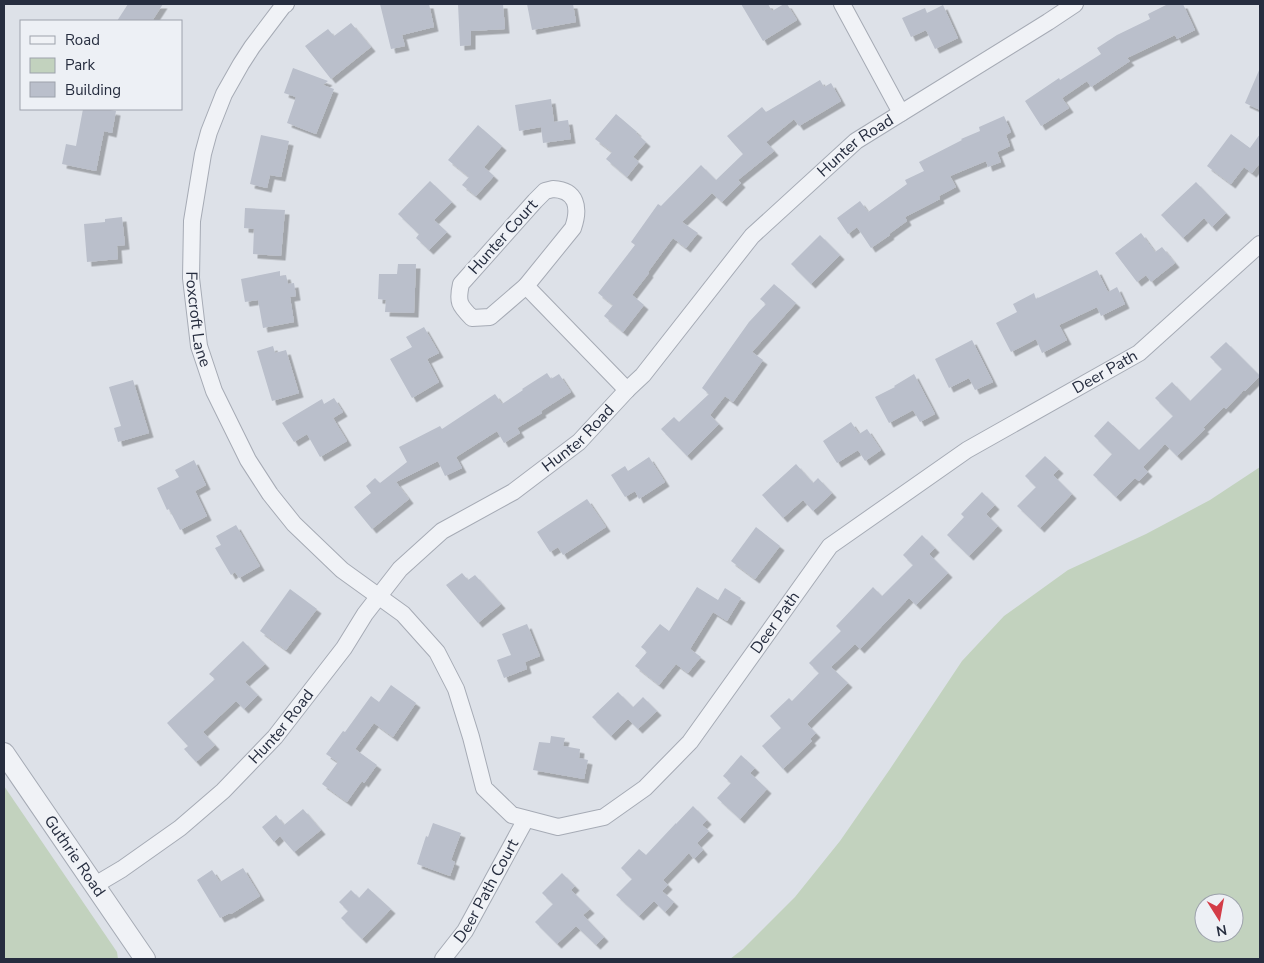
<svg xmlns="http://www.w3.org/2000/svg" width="1264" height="963" font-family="'Nunito Sans',sans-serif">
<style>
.green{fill:#c2d2be;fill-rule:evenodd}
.building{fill:#babfcb;filter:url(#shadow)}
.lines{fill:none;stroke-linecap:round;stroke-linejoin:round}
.minor-casing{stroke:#a6abb5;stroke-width:18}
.tertiary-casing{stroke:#a6abb5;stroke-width:22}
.minor{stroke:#f0f2f6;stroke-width:16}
.tertiary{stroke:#f0f2f6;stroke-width:20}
.labels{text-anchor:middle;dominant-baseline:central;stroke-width:4.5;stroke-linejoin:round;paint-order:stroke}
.street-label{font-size:16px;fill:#262d3f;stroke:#edf0f5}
</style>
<defs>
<filter id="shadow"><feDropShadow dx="4.5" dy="4.5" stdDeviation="0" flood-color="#0004"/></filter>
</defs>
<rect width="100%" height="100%" fill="#dde1e8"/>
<g class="green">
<path d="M1260 467V959H730L743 949 795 897 840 841 890 769 962 661 1004 616 1068 570 1146 534 1210 500ZM1204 903H1234V933H1204Z"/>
<polygon points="4,786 117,952 118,959 4,959"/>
</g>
<g class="building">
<polygon points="128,4 163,4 152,21 117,21"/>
<polygon points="380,4 429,4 434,27 402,35 405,46 391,49"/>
<polygon points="458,4 503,4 505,29 471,31 471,45 460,46"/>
<polygon points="527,4 573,4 576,22 532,30"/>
<polygon points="741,4 768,4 772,11 784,4 787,4 797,20 763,41"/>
<polygon points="1168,4 1183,4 1195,30 1177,39 1175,35 1127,58 1130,61 1091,87 1087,81 1062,98 1069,108 1041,126 1025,101 1059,78 1060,80 1101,54 1097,48 1117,35 1150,19 1148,14"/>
<polygon points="943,5 958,38 935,49 926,30 911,37 902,18 925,8 927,13"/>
<polygon points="351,23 371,47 331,79 305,46 328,29 334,36"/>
<polygon points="293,68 328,81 323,85 334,89 316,134 287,123 296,97 284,93"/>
<polygon points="1260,68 1260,110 1245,103"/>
<polygon points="820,80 824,87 831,83 841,101 799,126 794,119 766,142 774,151 738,180 741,183 722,202 712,193 682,222 698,233 686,248 673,238 648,272 649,273 632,295 644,305 623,332 604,316 613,305 598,293 635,245 631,242 658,204 661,206 701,165 716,180 743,154 727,136 762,107 766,112"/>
<polygon points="551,99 554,122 568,120 571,139 543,143 541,127 519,131 515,105"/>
<polygon points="83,109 104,109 116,111 112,133 104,131 96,171 62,164 66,144 76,146"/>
<polygon points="616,114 637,132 636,133 646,142 633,157 639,162 627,177 606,159 612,152 595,139"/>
<polygon points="1004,116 1011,132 1006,135 1010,146 997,152 1001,162 988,167 986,161 950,176 956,187 939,196 940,199 905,217 907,221 889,234 890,235 871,248 857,227 848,234 837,218 860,201 868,212 907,184 905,180 924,171 919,162 962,140 961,139 980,131 979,127"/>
<polygon points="478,125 502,146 484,167 494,176 476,196 462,185 469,177 448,160"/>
<polygon points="1231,134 1250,148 1260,134 1260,163 1252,173 1244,167 1231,184 1207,166"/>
<polygon points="261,135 289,141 281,177 270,175 267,188 250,184"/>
<polygon points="430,181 452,202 434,220 447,232 429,250 416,238 419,234 398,214"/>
<polygon points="1196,182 1226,213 1212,227 1204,218 1183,238 1161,215"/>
<polygon points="245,208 285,210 281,256 253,254 254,229 244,228"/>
<polygon points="122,217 125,245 117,246 118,259 87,262 84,224 105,222 105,219"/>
<polygon points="1141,233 1155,252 1162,247 1175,263 1151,282 1146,275 1137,282 1115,253"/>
<polygon points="820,235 840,255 811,284 791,264"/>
<polygon points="398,264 416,264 414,313 385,312 386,300 378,299 379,274 397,274"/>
<polygon points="1097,270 1108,292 1117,287 1125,304 1101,316 1097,307 1059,325 1067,340 1042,353 1036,339 1011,352 996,323 1017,312 1013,304 1034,293 1036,299"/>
<polygon points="280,271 280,276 286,275 288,284 294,283 296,296 290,297 294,322 263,328 258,300 245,302 241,279"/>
<polygon points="774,284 796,303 752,352 763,360 733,402 725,396 710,415 719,424 687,456 661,429 674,417 679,422 709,394 702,388 749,322 766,304 760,299"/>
<polygon points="424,327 439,353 427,359 439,382 412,398 390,359 412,347 406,337"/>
<polygon points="972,340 993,382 975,390 969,378 949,388 935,359"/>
<polygon points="1226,342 1260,376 1245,391 1244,390 1226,409 1224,407 1203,428 1205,429 1177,456 1165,444 1143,467 1148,472 1139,481 1135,478 1116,497 1093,475 1112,454 1094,436 1108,421 1139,450 1173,416 1155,398 1172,382 1190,401 1222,369 1210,357"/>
<polygon points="273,346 275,353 286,350 299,393 272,401 257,351"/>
<polygon points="547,373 551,379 559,374 571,392 541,411 542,413 517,428 520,433 504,443 497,431 456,457 462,468 445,476 438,461 396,482 409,499 372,529 354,507 371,493 366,486 375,478 380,483 407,462 399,447 440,426 442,429 495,394 502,404 523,390 522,389"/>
<polygon points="914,374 935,414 920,422 913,410 889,423 875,397 895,387 894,386"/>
<polygon points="133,380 149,433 118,442 114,428 121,426 109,387"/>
<polygon points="334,398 343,412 333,418 347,441 320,457 307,434 294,442 282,423 322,399 324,404"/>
<polygon points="851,422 859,434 867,429 881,450 865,461 858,450 837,463 823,441"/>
<polygon points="1045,456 1059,469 1053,475 1072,494 1040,528 1017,506 1036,487 1025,476"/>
<polygon points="649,457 665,482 639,499 635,491 625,497 611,475 625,466 628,471"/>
<polygon points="194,460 206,485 195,491 207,516 180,530 169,509 167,510 157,488 179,477 175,470"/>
<polygon points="796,464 813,483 818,478 832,493 813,511 803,500 783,518 762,495"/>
<polygon points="982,492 995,505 986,514 998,526 969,556 947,535 964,517 961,514"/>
<polygon points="587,499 606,527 563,555 558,547 550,552 537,532"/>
<polygon points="236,525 260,566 239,578 235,572 231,575 215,548 221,545 216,536"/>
<polygon points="756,527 780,546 755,579 731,561"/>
<polygon points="922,535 935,548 929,554 948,573 916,605 909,598 860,649 855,644 831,667 848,683 807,724 816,733 810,739 812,741 783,769 762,746 781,728 770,716 789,698 792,701 819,673 809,663 841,631 836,626 873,587 882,596 913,565 903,555"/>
<polygon points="462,573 468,580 475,575 501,604 478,623 446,585"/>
<polygon points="697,587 718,600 725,588 741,598 727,621 713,612 690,649 701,657 688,673 676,664 659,685 635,666 647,652 641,647 660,624 669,631"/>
<polygon points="290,589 317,609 286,650 260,631"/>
<polygon points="527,624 540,656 525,662 527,669 504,678 497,660 511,655 502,634"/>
<polygon points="243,641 265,664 245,682 258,695 244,709 236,701 203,732 215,745 196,762 184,749 188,746 167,723 215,679 209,674"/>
<polygon points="391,685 416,703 393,737 374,723 355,749 377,765 364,783 362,781 347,802 322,784 338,762 326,754 343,731 345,732 371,696 379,702"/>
<polygon points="618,692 633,707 643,697 657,711 638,729 628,719 611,736 592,717"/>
<polygon points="551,736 565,738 563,746 580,749 579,758 588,760 584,779 533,770 539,742 550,743"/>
<polygon points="741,755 755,768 750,773 767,789 740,819 717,798 731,783 723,776"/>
<polygon points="693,806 707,820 702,825 709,831 697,843 703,850 694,859 689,853 663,880 668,885 662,891 674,902 665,912 654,901 639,916 616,895 632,879 621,868 639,849 646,855 676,823 676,824"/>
<polygon points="303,809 321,830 294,852 280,836 274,842 262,827 276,815 284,825"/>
<polygon points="433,823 461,833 451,860 455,862 450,876 417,864 426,836 428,837"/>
<polygon points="243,868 260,896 231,914 230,913 220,918 197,880 212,870 220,882"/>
<polygon points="562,873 575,886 571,890 590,909 583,915 604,937 596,945 576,926 557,944 535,922 553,904 542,893"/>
<polygon points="368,888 391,909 362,939 341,918 348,911 339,902 351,890 359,898"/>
</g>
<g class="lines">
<defs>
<g id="minor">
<path id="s1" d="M286 4 283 6 252 47 241 64 224 94 209 132 203 154 192 221 191 278 199 346 214 391 248 460 270 494 294 524 342 570 403 614 437 652 456 689 471 737 484 788 512 815 558 827 604 817 645 788 690 742 830 546 967 450 1139 353 1260 244"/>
<polyline points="842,4 901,113"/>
<path d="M553 189C577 190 580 208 573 228L526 286 490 317 472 318C459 305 457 302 461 284L535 201 545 191Z"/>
<polyline points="526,286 627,390"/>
<path id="s2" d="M95 885 122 869 180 828 223 791 275 737 344 648 365 614 400 569 442 531 513 492 579 442 627 390 643 375 752 236 856 141 1048 22 1075 4"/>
<path id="s3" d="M443 959 465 931 526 819"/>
</g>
<g id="tertiary">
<path id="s4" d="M4 753 145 959"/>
</g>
</defs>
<use href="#minor" class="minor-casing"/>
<use href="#tertiary" class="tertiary-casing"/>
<use href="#minor" class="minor"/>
<use href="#tertiary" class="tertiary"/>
</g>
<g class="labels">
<g class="street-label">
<text stroke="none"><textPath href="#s2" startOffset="1071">Hunter Road</textPath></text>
<text transform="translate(503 237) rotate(-48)">Hunter Court</text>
<text stroke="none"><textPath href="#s1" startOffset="340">Foxcroft Lane</textPath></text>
<text stroke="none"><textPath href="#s1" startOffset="1722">Deer Path</textPath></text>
<text stroke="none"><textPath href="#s2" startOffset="666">Hunter Road</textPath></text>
<text stroke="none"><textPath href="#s1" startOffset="1302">Deer Path</textPath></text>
<text stroke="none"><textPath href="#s2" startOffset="246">Hunter Road</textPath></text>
<text stroke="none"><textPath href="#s4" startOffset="125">Guthrie Road</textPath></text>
<text stroke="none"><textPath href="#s3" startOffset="81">Deer Path Court</textPath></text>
</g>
</g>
<rect width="1264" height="963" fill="none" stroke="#262d3f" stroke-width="10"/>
<rect x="20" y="20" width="162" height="90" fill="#edf0f5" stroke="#9da2ac"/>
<rect x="30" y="36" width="25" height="8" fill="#f0f2f6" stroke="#9da2ac"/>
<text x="65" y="45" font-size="15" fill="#262d3f">Road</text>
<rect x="30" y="58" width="25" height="15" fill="#c2d2be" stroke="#9da2ac"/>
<text x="65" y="70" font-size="15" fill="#262d3f">Park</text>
<rect x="30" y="82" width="25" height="15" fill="#babfcb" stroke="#9da2ac"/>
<text x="65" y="95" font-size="15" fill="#262d3f">Building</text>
<g transform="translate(1219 918) rotate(169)"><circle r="24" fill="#edf0f5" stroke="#9da2ac"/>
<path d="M0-4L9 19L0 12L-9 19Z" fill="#d33c47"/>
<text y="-8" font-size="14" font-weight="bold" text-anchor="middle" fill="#262d3f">N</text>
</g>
</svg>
